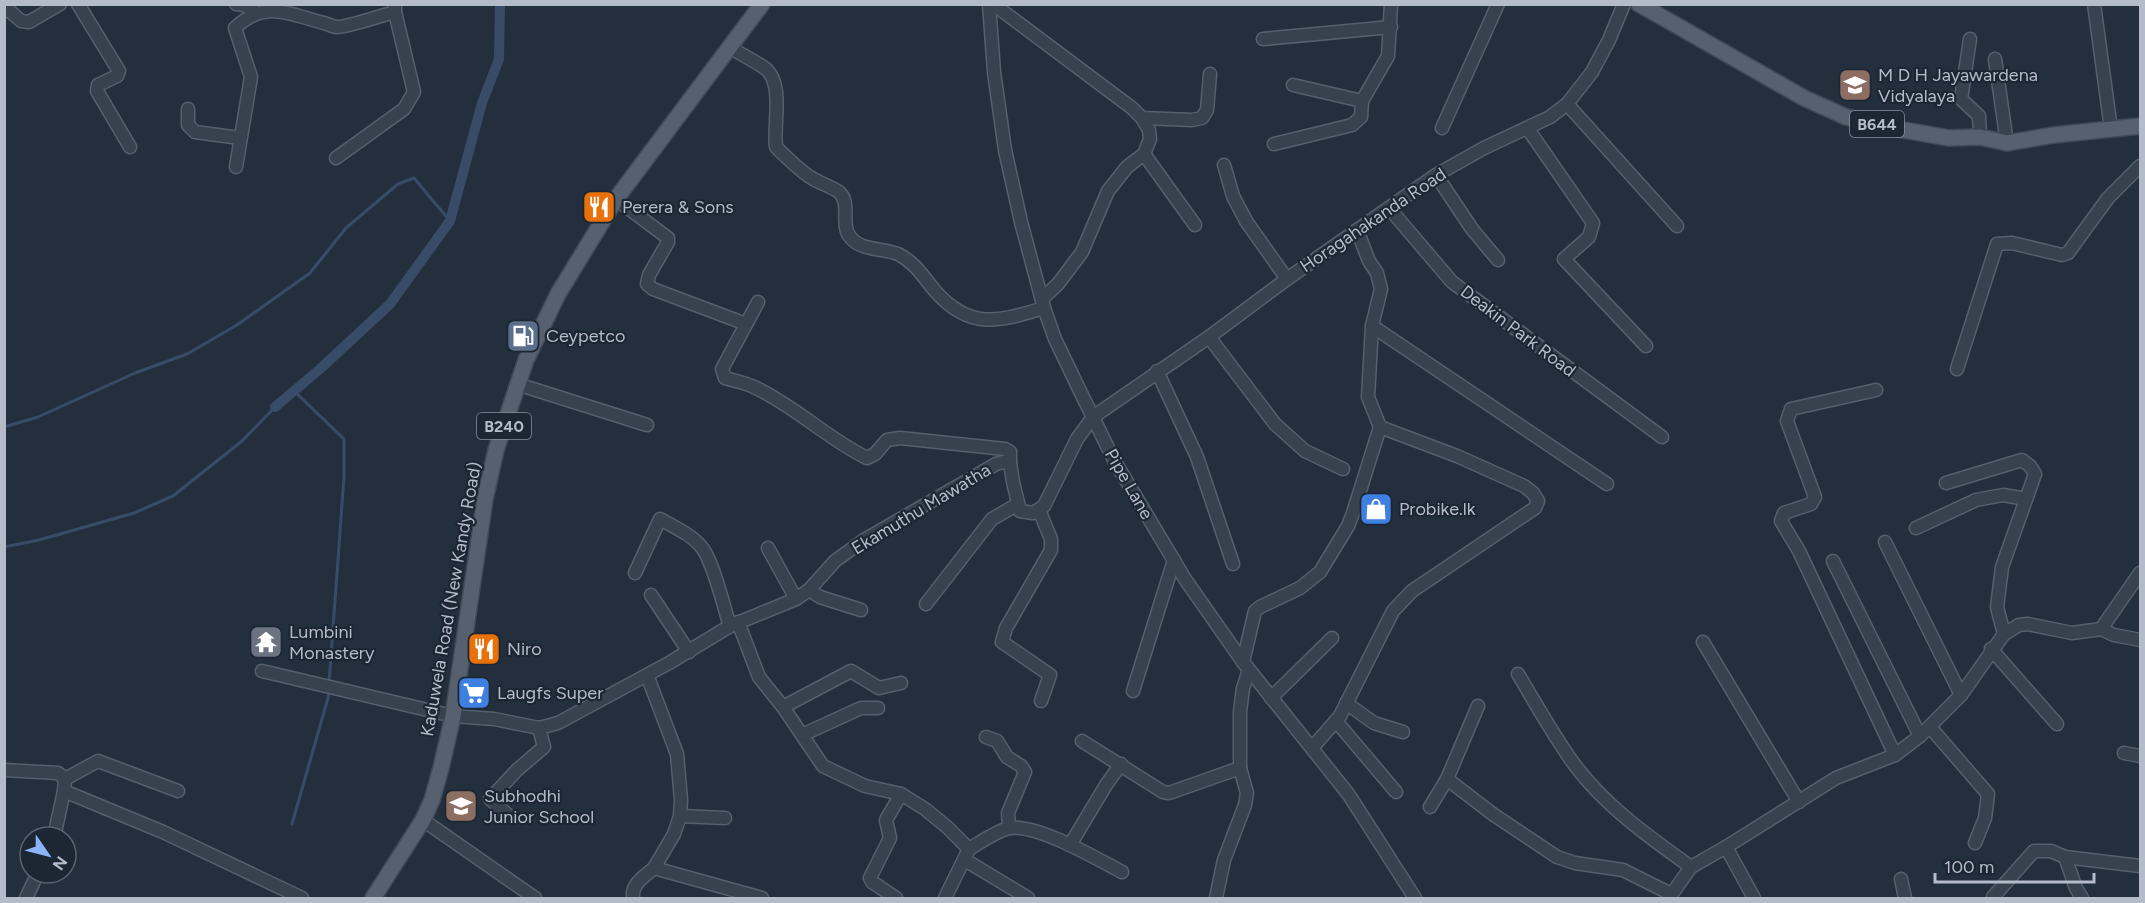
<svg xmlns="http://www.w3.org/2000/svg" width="2145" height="903" font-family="Figtree,sans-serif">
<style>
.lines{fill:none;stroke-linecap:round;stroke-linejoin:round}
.stream{stroke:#394c67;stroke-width:3}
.canal{stroke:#394c67;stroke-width:10}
.minor-casing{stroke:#565f6c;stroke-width:15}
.major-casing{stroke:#414a57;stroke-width:18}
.minor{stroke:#38414e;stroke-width:12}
.major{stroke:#56606e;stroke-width:15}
.labels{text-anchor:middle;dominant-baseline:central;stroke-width:4.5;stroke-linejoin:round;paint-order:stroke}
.shield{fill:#1d2633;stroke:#878f9c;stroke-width:1.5}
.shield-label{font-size:16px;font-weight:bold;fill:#b4bcc9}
.poi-label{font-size:18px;fill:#b4bcc9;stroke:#1d2633;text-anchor:start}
.street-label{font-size:18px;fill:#b4bcc9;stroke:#1d2633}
</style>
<rect width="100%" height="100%" fill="#242f3e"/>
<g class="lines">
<g class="stream">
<polyline points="294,391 344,439 344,477 329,683"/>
<polyline points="4,427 38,417 135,373 187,354 237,325 310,273 346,228 398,184 414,178 450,221"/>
<polyline points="4,547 39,540 134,513 173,496 242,441 275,407"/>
<polyline points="292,824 328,698 329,690"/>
</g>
<polyline class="canal" points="275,407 320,369 390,304 450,221 482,103 499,59 500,4"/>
<defs>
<g id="minor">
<polyline points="78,4 119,71 117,76 98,85 97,91 130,147"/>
<polyline points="236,4 244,5 253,10"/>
<polyline points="989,4 994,72 1005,150 1021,222 1044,308 1055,339 1080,391 1114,460 1185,579 1243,662 1349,795 1415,898"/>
<polyline points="993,4 1132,108 1142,118 1192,120 1202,118 1207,110 1210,74"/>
<polyline points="2094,4 2111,129"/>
<polyline points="4,6 21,21 29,22 60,4"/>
<polyline points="1263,39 1391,27"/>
<polyline points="1970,39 1961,99 1979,116 1980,137"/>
<path d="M729 47C741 54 755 61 766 69 784 84 773 126 776 147 787 158 798 169 810 177 819 183 830 186 839 192 852 203 839 225 851 238 862 251 883 248 898 254 916 263 924 278 936 292 971 331 1000 321 1044 308"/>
<polyline points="1995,59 2007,143"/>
<polyline points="1293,85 1362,101"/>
<polyline points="1567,104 1677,226"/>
<polyline points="188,109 188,125 195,132 240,138"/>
<polyline points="1442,128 1498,4"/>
<polyline points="1528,129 1593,223 1589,237 1564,259 1646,346"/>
<polyline points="1274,144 1352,125 1361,117 1362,101 1388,56 1391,4"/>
<polyline points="1144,154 1195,225"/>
<polyline points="336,158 404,109 414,92 395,12"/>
<polyline points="1224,165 1233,196 1246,221 1287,279"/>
<path d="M236 167 251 77 235 28C264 0 286 13 324 23 328 24 333 27 337 27 349 27 382 15 395 12V4"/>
<polyline points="1436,175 1472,229 1498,260"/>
<polyline points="616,199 668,238 668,242 649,275 647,284 653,289 746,324"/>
<polyline points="1389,208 1452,282 1662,437"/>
<polyline points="1042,299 1058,284 1082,252 1108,191 1127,167 1144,154 1150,139 1149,130 1142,118"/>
<path d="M758 302 722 369 725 378C735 381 747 383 756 388 796 407 828 439 867 458L875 454 887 440 900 438 1005 449 1010 452V463"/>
<polyline points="1372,326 1607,484"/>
<polyline points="1209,337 1275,424 1305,451 1343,469"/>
<polyline points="1957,369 1997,244 2012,243 2062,255 2068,253 2108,198 2140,166"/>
<polyline points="1157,371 1197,457 1233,564"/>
<polyline points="517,384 647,425"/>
<polyline points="1876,390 1791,409 1787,421 1815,497 1811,504 1784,513 1781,521 1799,551 1895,755"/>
<polyline points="1946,483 2022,460 2030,466 2035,474 2002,567 1997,607 2004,634"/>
<polyline points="1039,510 1051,539 1051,550 1006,628 1002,642 1050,675 1041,701"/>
<polyline points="1916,528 1976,500 2003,495 2026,499"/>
<polyline points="1885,542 1961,695"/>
<polyline points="768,548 796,599"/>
<polyline points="1833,561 1920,736"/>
<path d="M635 573 660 519C674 527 693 535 703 549 715 567 723 605 730 626"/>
<polyline points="809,590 820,597 861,610"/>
<polyline points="651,595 689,652"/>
<polyline points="926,604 992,519 1018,504"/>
<polyline points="738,622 759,677 783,707 823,766 865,786 901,794 925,809 947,827 969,849 945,898"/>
<polyline points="2101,629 2114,635 2140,640"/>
<polyline points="1703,642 1799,802"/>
<polyline points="1991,649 2057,724"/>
<polyline points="1243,662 1255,611 1260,607 1300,588 1320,572 1348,526 1353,513 1380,427 1368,397 1372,326 1381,289 1377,273 1369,261 1357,230"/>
<polyline points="262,671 453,716 494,719 539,728 558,723 669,663 730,626 796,599 809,590 835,561 864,540 996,464 1003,462 1010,463 1013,482 1020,511 1033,513 1044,506 1077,439 1093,417 1209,337 1287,279 1436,175 1484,148 1550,117 1567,104 1592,72 1609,40 1624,4"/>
<path d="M1518 674C1536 704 1553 735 1574 764 1605 806 1649 837 1691 867"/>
<polyline points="647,675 677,754 681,800 680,816 674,834 654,868"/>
<polyline points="1133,691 1174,560"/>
<polyline points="1271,698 1332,638"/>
<polyline points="1346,703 1374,723 1403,732"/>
<polyline points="783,707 851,671 879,688 901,683"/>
<polyline points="1336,721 1396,792"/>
<polyline points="1930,727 1988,794 1985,818 1975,843"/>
<polyline points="802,735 861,708 878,708"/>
<polyline points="986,737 997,741 1007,757 1021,766 1025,772 1008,813 1009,827"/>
<polyline points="1082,741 1163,792 1169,793 1240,768"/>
<polyline points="1312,748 1340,716 1393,611 1412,591 1535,508 1538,501 1533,493 1524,486 1457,456 1380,427"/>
<polyline points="2124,753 2140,756"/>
<polyline points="4,770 58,773 65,779"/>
<polyline points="1447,779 1494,815 1557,857 1575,863 1623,870 1671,894"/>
<polyline points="178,791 98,761 65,779 64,791 163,832 302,898"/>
<polyline points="1430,807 1447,779 1478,706"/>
<polyline points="508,815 490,799 517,770 544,747 539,728"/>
<polyline points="680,816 725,818"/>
<polyline points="423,820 535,898"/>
<polyline points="54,837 64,791"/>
<polyline points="1070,845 1106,785 1121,764"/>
<polyline points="1726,847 1754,898"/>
<path d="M969 849C979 843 1000 829 1010 828 1038 824 1097 859 1122 872"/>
<polyline points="2065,857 2076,888 2082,898"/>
<polyline points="965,860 1028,898"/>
<polyline points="1901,879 1905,898"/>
<polyline points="1993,897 2034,851 2051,851 2065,857 2140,866"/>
<polyline points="26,898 38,873"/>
<path d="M633 898C631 884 644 877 654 868L762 898"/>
<polyline points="896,898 872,882 870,878 890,838 886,820 901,794"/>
<polyline points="1216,898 1224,860 1245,805 1247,793 1240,768 1240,712 1243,688 1249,670"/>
<polyline points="1669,898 1691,867 1726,847 1836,778 1895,755 1920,736 1961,695 2004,634 2019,625 2028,624 2072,633 2101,629 2140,573"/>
</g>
<g id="major">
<polyline points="1639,4 1804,98 1846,117 1898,129 1949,138 1980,137 2007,143 2054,135 2140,126"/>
<polyline points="373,898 423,820 432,800 441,768 453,716 485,499 496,450 526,360 558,294 616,199 762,4"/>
</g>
</defs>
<use href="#minor" class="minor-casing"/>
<use href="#major" class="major-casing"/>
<use href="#minor" class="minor"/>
<use href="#major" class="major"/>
</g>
<defs>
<symbol id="school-square" viewBox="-11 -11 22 22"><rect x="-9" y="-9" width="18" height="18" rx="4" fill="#8d6e63" stroke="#1d2633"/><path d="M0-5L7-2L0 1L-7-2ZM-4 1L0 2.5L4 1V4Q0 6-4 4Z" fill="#fff"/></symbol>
<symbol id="restaurant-square" viewBox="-11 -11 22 22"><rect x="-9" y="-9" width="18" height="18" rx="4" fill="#e8710a" stroke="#1d2633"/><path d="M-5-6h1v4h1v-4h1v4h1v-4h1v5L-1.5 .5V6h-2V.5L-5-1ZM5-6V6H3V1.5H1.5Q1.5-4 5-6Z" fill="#fff"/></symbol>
<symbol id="fuel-square" viewBox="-11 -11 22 22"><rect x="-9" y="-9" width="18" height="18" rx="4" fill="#5c6f8a" stroke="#1d2633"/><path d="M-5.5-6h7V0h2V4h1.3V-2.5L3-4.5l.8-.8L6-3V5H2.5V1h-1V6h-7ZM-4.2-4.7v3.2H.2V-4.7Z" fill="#fff"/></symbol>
<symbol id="shop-square" viewBox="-11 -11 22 22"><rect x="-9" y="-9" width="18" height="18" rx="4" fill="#3f7fe0" stroke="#1d2633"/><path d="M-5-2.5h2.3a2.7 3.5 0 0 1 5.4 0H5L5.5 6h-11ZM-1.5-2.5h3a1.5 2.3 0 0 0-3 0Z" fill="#fff"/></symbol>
<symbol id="temple-square" viewBox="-11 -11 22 22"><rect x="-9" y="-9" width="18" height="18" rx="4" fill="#6b7280" stroke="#1d2633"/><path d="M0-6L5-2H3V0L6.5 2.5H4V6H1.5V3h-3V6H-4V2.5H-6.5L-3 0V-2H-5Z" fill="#fff"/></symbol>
<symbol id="supermarket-square" viewBox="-11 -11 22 22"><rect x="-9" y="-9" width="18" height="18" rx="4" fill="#3f7fe0" stroke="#1d2633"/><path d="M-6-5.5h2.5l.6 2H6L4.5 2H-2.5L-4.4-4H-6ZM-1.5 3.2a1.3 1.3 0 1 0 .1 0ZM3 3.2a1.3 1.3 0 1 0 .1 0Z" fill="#fff"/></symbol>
</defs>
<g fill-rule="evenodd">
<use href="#school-square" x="1836" y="66" width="38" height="38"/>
<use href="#restaurant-square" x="580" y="188" width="38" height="38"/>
<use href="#fuel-square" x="504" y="317" width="38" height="38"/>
<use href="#shop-square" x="1357" y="490" width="38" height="38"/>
<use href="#temple-square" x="247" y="623" width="38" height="38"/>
<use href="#restaurant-square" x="465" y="630" width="38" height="38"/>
<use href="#supermarket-square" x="455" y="674" width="38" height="38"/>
<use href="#school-square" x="442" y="787" width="38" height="38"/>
</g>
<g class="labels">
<g class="shield">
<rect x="1850" y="111" width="54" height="26" rx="4.5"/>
<rect x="477" y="413" width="54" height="26" rx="4.5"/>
</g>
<g class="shield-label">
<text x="1877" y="124">B644</text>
<text x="504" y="426">B240</text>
</g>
<g class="poi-label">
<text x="1878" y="75">M D H Jayawardena<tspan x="1878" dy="21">Vidyalaya</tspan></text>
<text x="622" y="207">Perera &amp; Sons</text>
<text x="546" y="336">Ceypetco</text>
<text x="1399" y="509">Probike.lk</text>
<text x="289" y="632">Lumbini<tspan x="289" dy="21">Monastery</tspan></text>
<text x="507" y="649">Niro</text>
<text x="497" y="693">Laugfs Super</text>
<text x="484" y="796">Subhodhi<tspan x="484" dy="21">Junior School</tspan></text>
</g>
<g class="street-label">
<text transform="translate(1373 220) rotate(-34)">Horagahakanda Road</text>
<text transform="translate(1518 331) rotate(37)">Deakin Park Road</text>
<text transform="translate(1129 484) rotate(60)">Pipe Lane</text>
<text transform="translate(921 509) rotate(-31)">Ekamuthu Mawatha</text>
<text transform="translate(451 599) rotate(-80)">Kaduwela Road (New Kandy Road)</text>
</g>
</g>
<rect width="2145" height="903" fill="none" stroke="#b4bcc9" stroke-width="12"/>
<g transform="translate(48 855) rotate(125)"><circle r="28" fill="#1d2633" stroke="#59626f" stroke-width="1.5"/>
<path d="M0-4.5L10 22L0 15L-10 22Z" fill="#8ab4f8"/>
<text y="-9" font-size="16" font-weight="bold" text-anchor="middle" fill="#b4bcc9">N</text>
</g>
<path d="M1935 873v9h159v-9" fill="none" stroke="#b4bcc9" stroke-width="3"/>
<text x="1944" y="873" font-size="18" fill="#b4bcc9" stroke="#1d2633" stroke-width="4.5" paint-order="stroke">100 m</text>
</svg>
